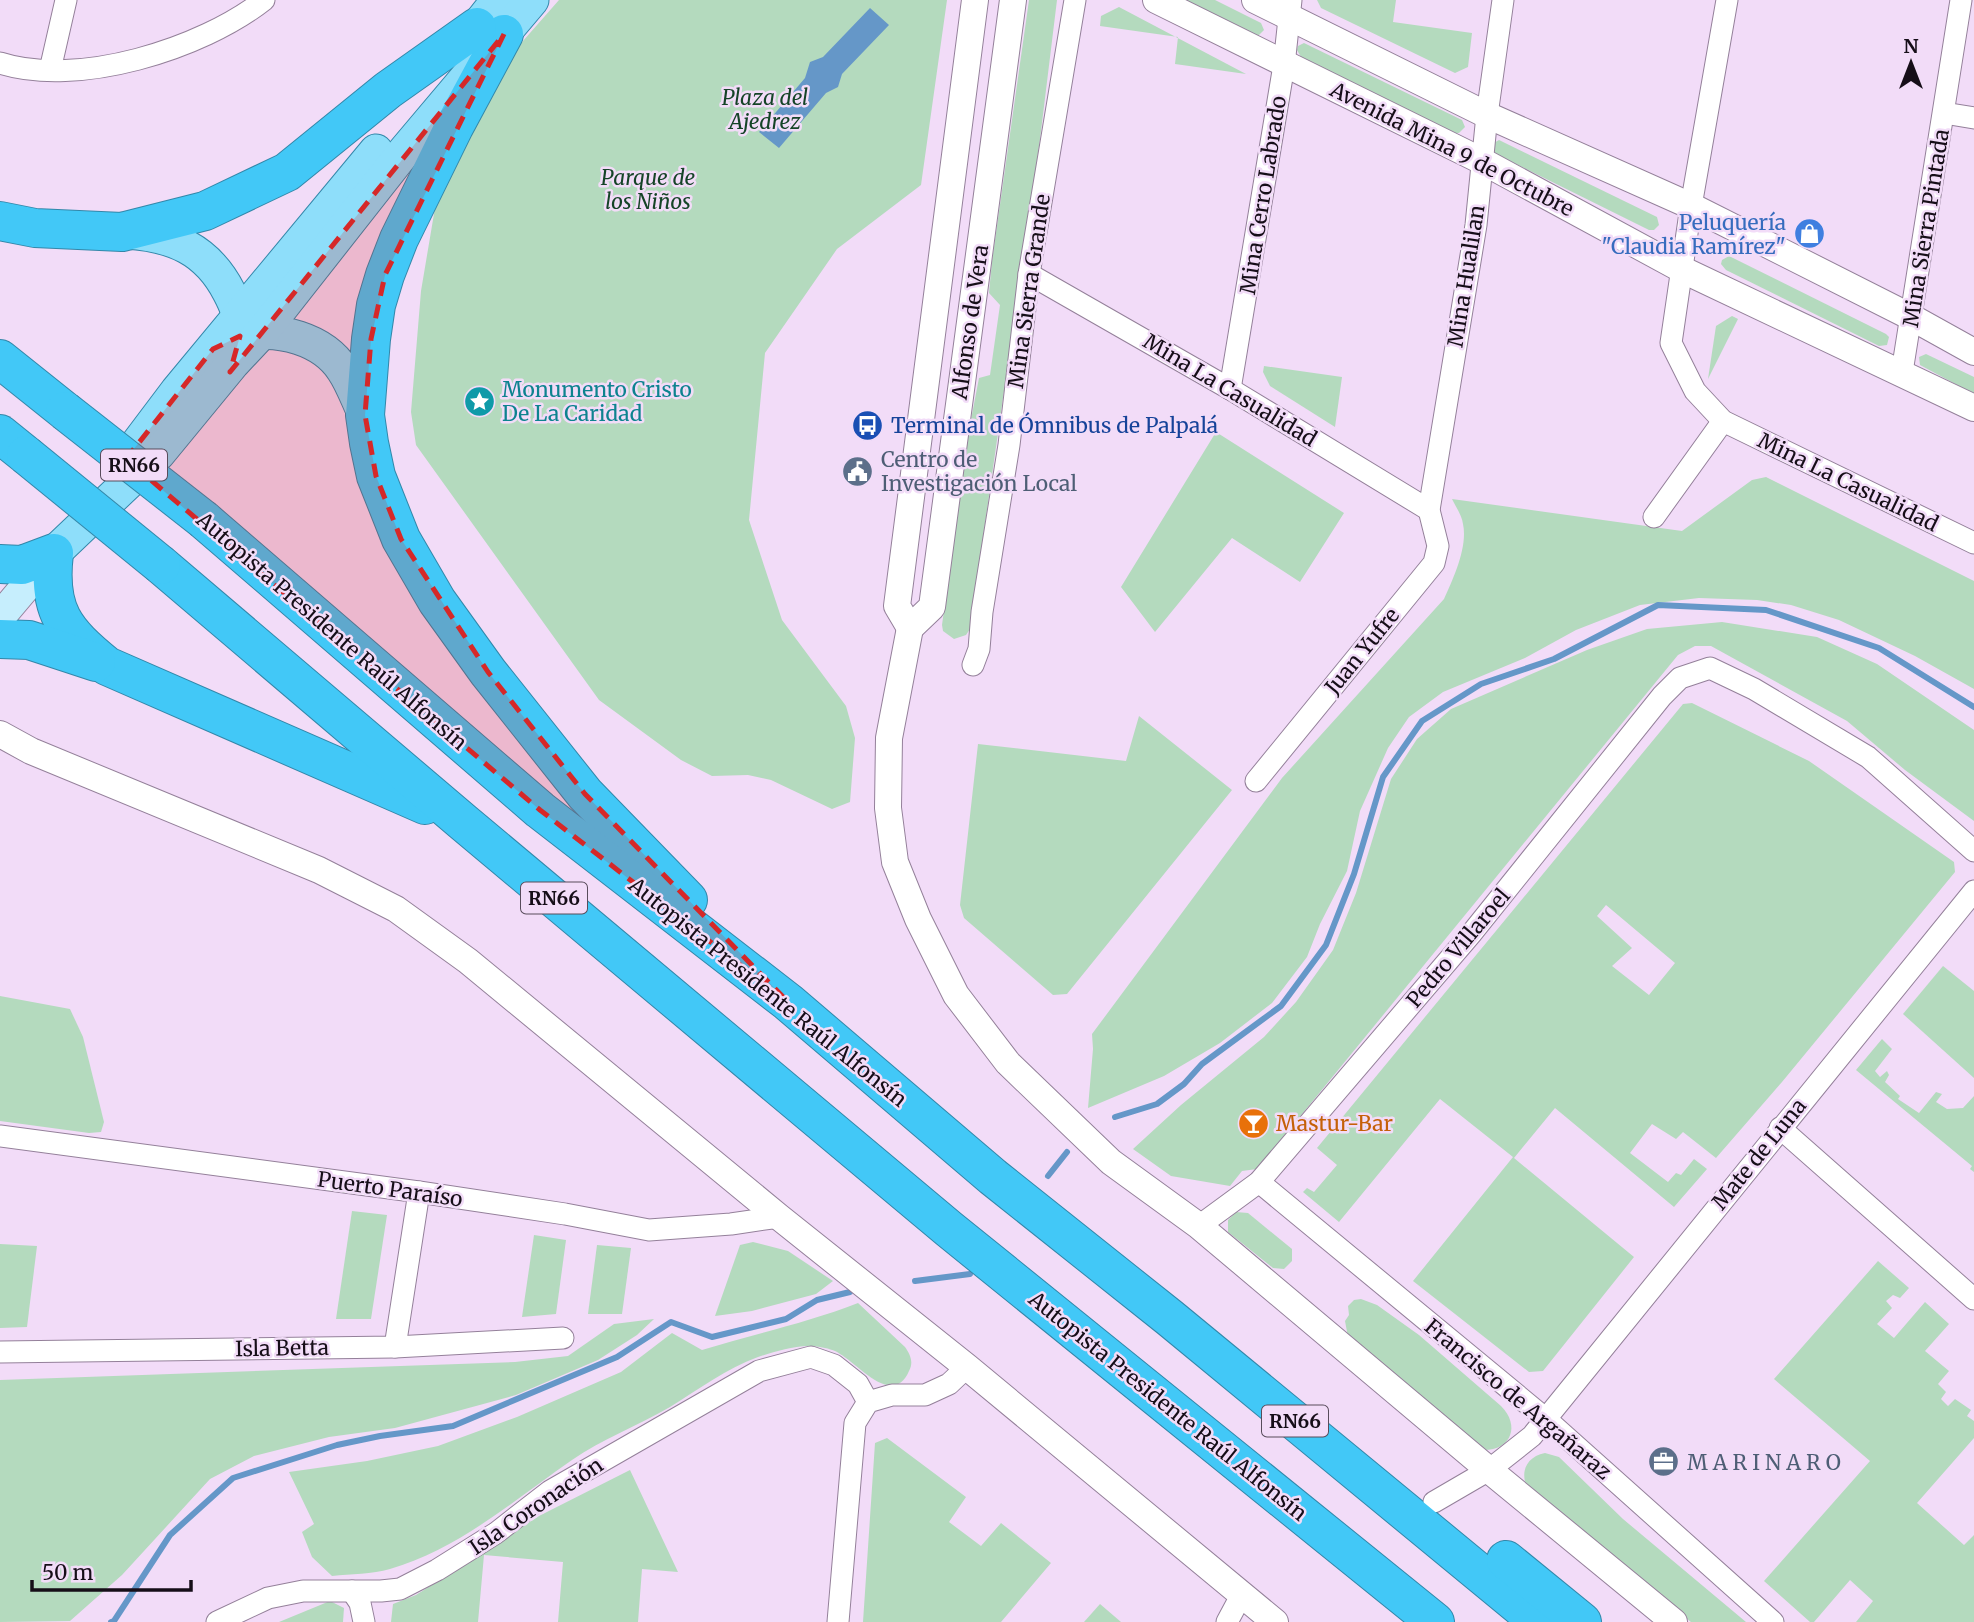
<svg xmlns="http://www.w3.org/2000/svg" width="1974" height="1622" font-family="Merriweather,serif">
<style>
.green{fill:#b4dabe;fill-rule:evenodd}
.water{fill:#6597c8}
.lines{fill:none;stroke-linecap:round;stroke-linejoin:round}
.stream{stroke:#6597c8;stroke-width:6}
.minor-casing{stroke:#94809a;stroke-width:23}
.tertiary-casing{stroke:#94809a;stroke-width:28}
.secondary-casing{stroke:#94809a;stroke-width:32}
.primary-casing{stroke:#3387a9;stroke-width:35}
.motorway-casing{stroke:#3387a9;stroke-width:40}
.minor{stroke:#fff;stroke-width:21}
.tertiary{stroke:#fff;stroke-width:26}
.secondary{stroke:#c6eefd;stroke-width:30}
.primary{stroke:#8edefa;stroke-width:33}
.motorway{stroke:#42c8f7;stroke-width:38}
.motorway-bridge-casing{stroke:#3387a9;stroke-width:40;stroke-linecap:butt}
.motorway-bridge{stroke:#42c8f7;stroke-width:38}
.marked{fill:#d62828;fill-opacity:0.2;stroke:#d62828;stroke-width:5;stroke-dasharray:14 9;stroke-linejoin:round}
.labels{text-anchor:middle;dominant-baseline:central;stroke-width:5;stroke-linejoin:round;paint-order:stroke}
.shield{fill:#f2dcf8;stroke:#584c5b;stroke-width:2}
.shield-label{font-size:19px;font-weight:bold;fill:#160e18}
.park-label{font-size:21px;font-style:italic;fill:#154427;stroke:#f2dcf8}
.street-label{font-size:21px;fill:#160e18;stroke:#f2dcf8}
.shop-label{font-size:21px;fill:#366cbe;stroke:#f2dcf8;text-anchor:end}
.culture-label{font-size:21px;fill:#0d838f;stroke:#f2dcf8;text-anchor:start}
.transit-label{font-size:21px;fill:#164399;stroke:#f2dcf8;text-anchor:start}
.service-label{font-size:21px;fill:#4e5e75;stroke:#f2dcf8;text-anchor:start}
.food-label{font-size:21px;fill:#c56008;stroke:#f2dcf8;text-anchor:start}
</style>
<rect width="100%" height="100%" fill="#f2dcf8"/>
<g class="green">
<polygon points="559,0 947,0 921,185 837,249 765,353 749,520 782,620 846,706 855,738 850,802 832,809 771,780 748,775 712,776 681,760 599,700 416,445 411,412 421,291 437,196 493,75"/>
<polygon points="1029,0 1057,0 1040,139 970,629 966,635 954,639 943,631 942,625 968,435 979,378 990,375 1000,305 989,293 992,261"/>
<polygon points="1182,0 1215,0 1261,23 1264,30 1258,36"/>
<polygon points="1317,0 1396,0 1393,22 1472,33 1468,67 1455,73 1321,8"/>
<polygon points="1119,7 1246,74 1175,64 1178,37 1100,26 1101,16"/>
<polygon points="1304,43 1462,120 1465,127 1459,133 1455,133 1301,57 1297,50 1298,46"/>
<polygon points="1499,140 1657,217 1659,225 1654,230 1649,230 1496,154 1493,152 1492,144"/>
<polygon points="1729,256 1886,334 1889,337 1887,345 1879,346 1726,270 1721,264 1722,260"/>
<polygon points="1732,316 1738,319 1708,379 1716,326"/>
<polygon points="1926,354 1974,377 1974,394 1920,365 1919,357"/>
<polygon points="1264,366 1342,377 1335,427 1270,386 1263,372"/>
<polygon points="1216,432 1344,513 1300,582 1232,538 1155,632 1121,587"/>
<path d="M1766 477 1974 581V689L1915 656 1839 620 1791 605 1757 600 1699 598 1640 605 1576 630 1525 658 1443 692 1409 717 1388 748 1360 811 1347 871 1320 924 1307 957 1272 1003 1220 1043 1164 1076 1088 1108 1093 1049 1092 1034 1282 778 1444 599C1453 579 1468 547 1463 524 1462 516 1456 507 1452 499L1682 531 1752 480Z"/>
<polygon points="1722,622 1817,637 1877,664 1974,730 1974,821 1905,770 1847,721 1711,646 1695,646 1678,655 1257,1169 1242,1171 1230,1186 1171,1176 1133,1149 1181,1105 1264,1037 1296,1002 1333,950 1356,893 1391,779 1417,739 1451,709 1587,650 1647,629"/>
<path d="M1692 703 1809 761 1954 862 1955 872 1782 1082 1716 1158 1683 1132 1676 1139 1652 1124 1630 1153 1668 1182 1676 1173 1681 1175 1694 1159 1707 1169 1674 1207 1555 1108 1514 1158 1634 1257 1543 1371 1529 1372 1413 1281 1513 1157 1440 1099 1339 1222 1303 1192 1307 1188 1314 1192 1337 1165 1317 1148 1683 704ZM1606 905 1675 963 1649 995 1612 966 1632 948 1597 916Z"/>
<polygon points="1139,716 1232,790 1067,994 1053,995 964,918 960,905 978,744 1126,761"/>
<polygon points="1943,966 1974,991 1974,1078 1903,1014"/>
<polygon points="0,996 70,1009 83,1037 104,1122 101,1132 89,1133 0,1121"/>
<polygon points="1882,1039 1892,1049 1875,1071 1880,1077 1887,1071 1889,1075 1885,1082 1900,1096 1898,1099 1919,1113 1936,1092 1942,1094 1936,1102 1947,1109 1963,1108 1974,1096 1974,1172 1970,1169 1972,1166 1856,1070"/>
<polygon points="352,1211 387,1215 371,1319 336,1319"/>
<polygon points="1236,1212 1248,1213 1292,1249 1292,1261 1284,1269 1273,1268 1228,1232 1228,1220"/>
<polygon points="534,1235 566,1240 556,1314 522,1317"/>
<polygon points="753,1242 788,1251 833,1281 816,1294 752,1311 715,1316 740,1245"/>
<polygon points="0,1244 37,1246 27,1327 0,1328"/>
<polygon points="597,1245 631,1248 622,1314 588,1314"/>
<polygon points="1878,1261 1909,1288 1900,1298 1893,1295 1886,1301 1892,1308 1877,1324 1894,1338 1925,1302 1949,1324 1925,1351 1949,1371 1938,1384 1946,1392 1941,1399 1948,1406 1955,1399 1971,1410 1967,1416 1974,1421 1974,1438 1917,1503 1964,1545 1974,1535 1974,1622 1856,1622 1873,1601 1850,1580 1814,1622 1810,1622 1764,1581 1870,1461 1774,1379"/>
<path d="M1361 1299 1377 1305 1419 1335 1501 1406C1521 1426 1511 1451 1482 1450L1348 1337 1345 1321 1349 1315 1348 1306 1354 1300Z"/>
<path d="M858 1303 905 1347C910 1354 914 1362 909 1371 893 1408 858 1364 840 1354 835 1350 826 1348 820 1347 800 1343 777 1351 758 1357 726 1369 699 1389 670 1407 638 1426 602 1439 572 1460 514 1500 459 1549 390 1569 372 1574 351 1574 332 1576L312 1557 302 1532 314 1524 289 1472 367 1461 438 1446 517 1417 621 1372 672 1333 702 1350C754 1334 807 1323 858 1303Z"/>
<polygon points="654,1319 637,1335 598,1360 516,1395 395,1428 329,1437 254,1456 210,1479 122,1575 70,1621 0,1622 0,1380 515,1362 568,1356 614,1324"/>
<polygon points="887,1438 966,1497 949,1522 981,1546 1001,1523 1051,1563 1001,1622 863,1622 875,1443"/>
<path d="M1545 1453 1559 1457 1623 1519 1746 1622H1691L1529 1491C1519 1474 1525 1457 1545 1453Z"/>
<polygon points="630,1470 678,1572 642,1569 638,1622 558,1622 563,1562 484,1555 478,1622 391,1622 393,1604 416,1595 539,1516"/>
<polygon points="330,1601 344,1608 343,1622 279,1622"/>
<polygon points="1100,1604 1121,1622 1084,1622"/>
</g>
<polygon class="water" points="870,8 889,25 842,74 838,87 826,93 779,148 759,132 805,78 810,62 823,57"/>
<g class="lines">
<g class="stream">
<polyline points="1115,1117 1157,1104 1184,1084 1202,1064 1281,1006 1326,945 1354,874 1383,777 1422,721 1481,684 1554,659 1658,605 1766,610 1879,648 1974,707"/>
<polyline points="1048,1176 1067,1152"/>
<polyline points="915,1281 970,1274"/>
<polyline points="111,1622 114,1621 170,1535 233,1478 337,1445 380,1436 453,1426 617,1357 671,1322 712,1337 786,1319 817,1300 850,1292"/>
</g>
<defs>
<g id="minor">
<polyline points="1727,0 1691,206 1671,343 1695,391 1723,421 1974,543"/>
<path d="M0 63C77 88 202 49 264 0"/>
<polyline points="50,70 66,0"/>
<polyline points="1944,113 1974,118"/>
<polyline points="1029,274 1230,389 1429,510"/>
<polyline points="1902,372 1961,0"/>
<polyline points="1230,389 1284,65 1291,0"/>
<polyline points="1654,517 1723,421"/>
<polyline points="973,665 979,649 982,612 1009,445 1029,274 1075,0"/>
<polyline points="1256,781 1434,563 1438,546 1429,510 1476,225 1487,115 1503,0"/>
<polyline points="1780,1128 1974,1299"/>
<polyline points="0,1136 419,1192 565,1214 649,1230 731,1224 779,1217"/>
<polyline points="1259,1182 1546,1419 1773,1622"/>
<polyline points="1199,1226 1259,1182 1471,934 1662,696 1680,678 1710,668 1754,689 1868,757 1974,851"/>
<polyline points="395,1347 419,1192"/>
<polyline points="0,1352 395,1347 563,1338"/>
<polyline points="1434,1502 1489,1470 1532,1436 1974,891"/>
<polyline points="352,1591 360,1603 364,1622"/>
<polyline points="217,1622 268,1598 303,1591 381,1591 400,1589 437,1570 496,1533 550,1491 759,1371 811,1357 834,1365 858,1384 868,1402"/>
<polyline points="838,1622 855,1423 868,1402 892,1395 925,1395 949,1384 967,1367"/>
<polyline points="1227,1622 1242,1594"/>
</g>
<g id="tertiary">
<polyline points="1156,0 1482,161 1683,270 1974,408"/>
<polyline points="1255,0 1487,115 1691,206 1911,317 1974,352"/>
<polyline points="910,628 889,738 888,808 895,862 918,919 956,995 1008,1063 1111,1162 1199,1226 1489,1470 1674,1622"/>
<polyline points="910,628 932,607 1013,0"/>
<polyline points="910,628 897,606 975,0"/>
<polyline points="0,734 31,751 319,870 396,909 468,961 779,1217 967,1367 1275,1622"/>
</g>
<polyline id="secondary" points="0,617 54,553"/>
<g id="primary">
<polyline points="461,47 498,0"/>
<path d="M126 232C173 235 207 249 229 292 237 307 240 316 240 333"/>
<path d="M244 335C278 327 323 339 343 370 352 383 358 401 365 415"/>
<polyline points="119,468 177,391 376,151"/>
<polyline points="54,553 159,453 233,363 263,331 403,153 532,0"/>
</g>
<g id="motorway">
<polyline points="504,34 454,127 399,239 385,275 376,305 371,339 365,415 369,443 376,476 401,539 437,601 488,672 585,794 688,900"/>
<polyline points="0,221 35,228 122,232 205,211 287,172 388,90 477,27"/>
<polyline points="0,359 65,411"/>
<polyline points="0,434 26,455"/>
<polyline points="204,520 540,810 788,1002 993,1177 1170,1318 1539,1622"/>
<path d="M0 564 22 565 54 553C47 611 64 631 107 666L425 805"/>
<polyline points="161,565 463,822 949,1229 1435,1622"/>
<polyline points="0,639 29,640 96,662"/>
<polyline points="1506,1560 1582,1622"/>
</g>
</defs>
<use href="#minor" class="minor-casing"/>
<use href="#tertiary" class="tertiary-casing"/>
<use href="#secondary" class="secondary-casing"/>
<use href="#primary" class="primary-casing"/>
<use href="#motorway" class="motorway-casing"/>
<use href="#minor" class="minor"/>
<use href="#tertiary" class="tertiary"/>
<use href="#secondary" class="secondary"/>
<use href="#primary" class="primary"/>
<use href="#motorway" class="motorway"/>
<defs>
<g id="motorway-bridge">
<polyline points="65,411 204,520"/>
<polyline points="26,455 161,565"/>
</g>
</defs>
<use href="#motorway-bridge" class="motorway-bridge-casing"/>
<use href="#motorway-bridge" class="motorway-bridge"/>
</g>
<path class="marked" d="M504 34 385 275 371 339 365 415 376 476 401 539 488 672 585 794 788 1002 540 810 126 459 213 349 240 336 230 372Z"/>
<defs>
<symbol id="shop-disc" viewBox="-11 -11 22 22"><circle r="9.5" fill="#3f7fe0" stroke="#f2dcf8"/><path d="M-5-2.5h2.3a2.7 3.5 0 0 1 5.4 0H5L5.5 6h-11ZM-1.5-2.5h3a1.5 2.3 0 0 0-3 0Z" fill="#fff"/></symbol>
<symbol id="sight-disc" viewBox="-11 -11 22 22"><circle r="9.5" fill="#0f9aa8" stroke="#f2dcf8"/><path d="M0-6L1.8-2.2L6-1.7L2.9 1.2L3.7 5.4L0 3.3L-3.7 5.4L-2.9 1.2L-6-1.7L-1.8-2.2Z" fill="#fff"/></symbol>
<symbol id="bus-disc" viewBox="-11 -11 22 22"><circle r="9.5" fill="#1a4fb4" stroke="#f2dcf8"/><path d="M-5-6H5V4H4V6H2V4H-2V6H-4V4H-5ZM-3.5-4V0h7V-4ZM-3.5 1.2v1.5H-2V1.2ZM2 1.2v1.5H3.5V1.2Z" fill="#fff"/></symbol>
<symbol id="civic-disc" viewBox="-11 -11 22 22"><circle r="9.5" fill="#5c6f8a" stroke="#f2dcf8"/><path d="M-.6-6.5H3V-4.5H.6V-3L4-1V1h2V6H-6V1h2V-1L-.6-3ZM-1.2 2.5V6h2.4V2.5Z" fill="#fff"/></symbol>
<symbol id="bar-disc" viewBox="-11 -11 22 22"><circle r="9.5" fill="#e8710a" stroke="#f2dcf8"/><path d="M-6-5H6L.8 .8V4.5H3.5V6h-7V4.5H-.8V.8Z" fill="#fff"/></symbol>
<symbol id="office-disc" viewBox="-11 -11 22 22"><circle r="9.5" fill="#5c6f8a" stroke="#f2dcf8"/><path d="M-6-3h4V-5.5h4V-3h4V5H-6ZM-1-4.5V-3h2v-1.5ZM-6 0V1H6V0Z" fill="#fff"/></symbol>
</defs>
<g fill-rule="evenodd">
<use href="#shop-disc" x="1792" y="216" width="35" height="35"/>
<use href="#sight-disc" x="462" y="384" width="35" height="35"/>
<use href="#bus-disc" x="850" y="408" width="35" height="35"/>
<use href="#civic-disc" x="840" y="454" width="35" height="35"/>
<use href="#bar-disc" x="1236" y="1106" width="35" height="35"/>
<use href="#office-disc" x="1646" y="1444" width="35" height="35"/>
</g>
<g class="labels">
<g class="shield">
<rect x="101" y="449.5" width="66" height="31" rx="5"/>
<rect x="521" y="882.5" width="66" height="31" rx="5"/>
<rect x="1262" y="1405.5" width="66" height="31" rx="5"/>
</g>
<g class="shield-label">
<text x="134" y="465">RN66</text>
<text x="554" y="898">RN66</text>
<text x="1295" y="1421">RN66</text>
</g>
<g class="park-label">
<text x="765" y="97">Plaza del<tspan x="765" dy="24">Ajedrez</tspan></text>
<text x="648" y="177">Parque de<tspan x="648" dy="24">los Niños</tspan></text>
</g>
<g class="street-label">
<text transform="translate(1452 149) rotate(27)">Avenida Mina 9 de Octubre</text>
<text transform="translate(1263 195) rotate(-81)">Mina Cerro Labrado</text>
<text transform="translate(1926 228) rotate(-81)">Mina Sierra Pintada</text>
<text transform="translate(1466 276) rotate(-81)">Mina Hualilan</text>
<text transform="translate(1029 291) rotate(-82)">Mina Sierra Grande</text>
<text transform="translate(970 322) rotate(-82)">Alfonso de Vera</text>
<text transform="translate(1230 390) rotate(31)">Mina La Casualidad</text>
<text transform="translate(1848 482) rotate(26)">Mina La Casualidad</text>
<text transform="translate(332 631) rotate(41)">Autopista Presidente Raúl Alfonsín</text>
<text transform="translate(1362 651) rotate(-51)">Juan Yufre</text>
<text transform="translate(1458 948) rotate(-50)">Pedro Villaroel</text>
<text transform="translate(768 992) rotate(39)">Autopista Presidente Raúl Alfonsín</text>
<text transform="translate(1759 1154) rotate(-51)">Mate de Luna</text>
<text transform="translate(390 1189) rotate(8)">Puerto Paraíso</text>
<text transform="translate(282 1348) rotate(-1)">Isla Betta</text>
<text transform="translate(1518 1399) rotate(40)">Francisco de Argañaraz</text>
<text transform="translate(1168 1406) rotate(39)">Autopista Presidente Raúl Alfonsín</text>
<text transform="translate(536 1506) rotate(-34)">Isla Coronación</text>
</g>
<g class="shop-label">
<text x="1786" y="222">Peluquería<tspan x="1786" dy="24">"Claudia Ramírez"</tspan></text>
</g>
<g class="culture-label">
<text x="502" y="389">Monumento Cristo<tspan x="502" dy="24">De La Caridad</tspan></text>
</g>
<g class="transit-label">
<text x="891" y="425">Terminal de Ómnibus de Palpalá</text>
</g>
<g class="service-label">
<text x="881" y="459">Centro de<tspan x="881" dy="24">Investigación Local</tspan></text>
<text x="1687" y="1462">M A R I N A R O</text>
</g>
<g class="food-label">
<text x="1276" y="1123">Mastur-Bar</text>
</g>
</g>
<g transform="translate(1911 63)" stroke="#f2dcf8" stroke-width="5" paint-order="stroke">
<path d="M0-5L12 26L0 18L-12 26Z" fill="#160e18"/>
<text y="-10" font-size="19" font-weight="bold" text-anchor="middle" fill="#160e18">N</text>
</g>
<path d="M32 1580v10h159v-10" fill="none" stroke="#160e18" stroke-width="3.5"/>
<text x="42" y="1580" font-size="21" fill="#160e18" stroke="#f2dcf8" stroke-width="5" paint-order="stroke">50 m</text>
</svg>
